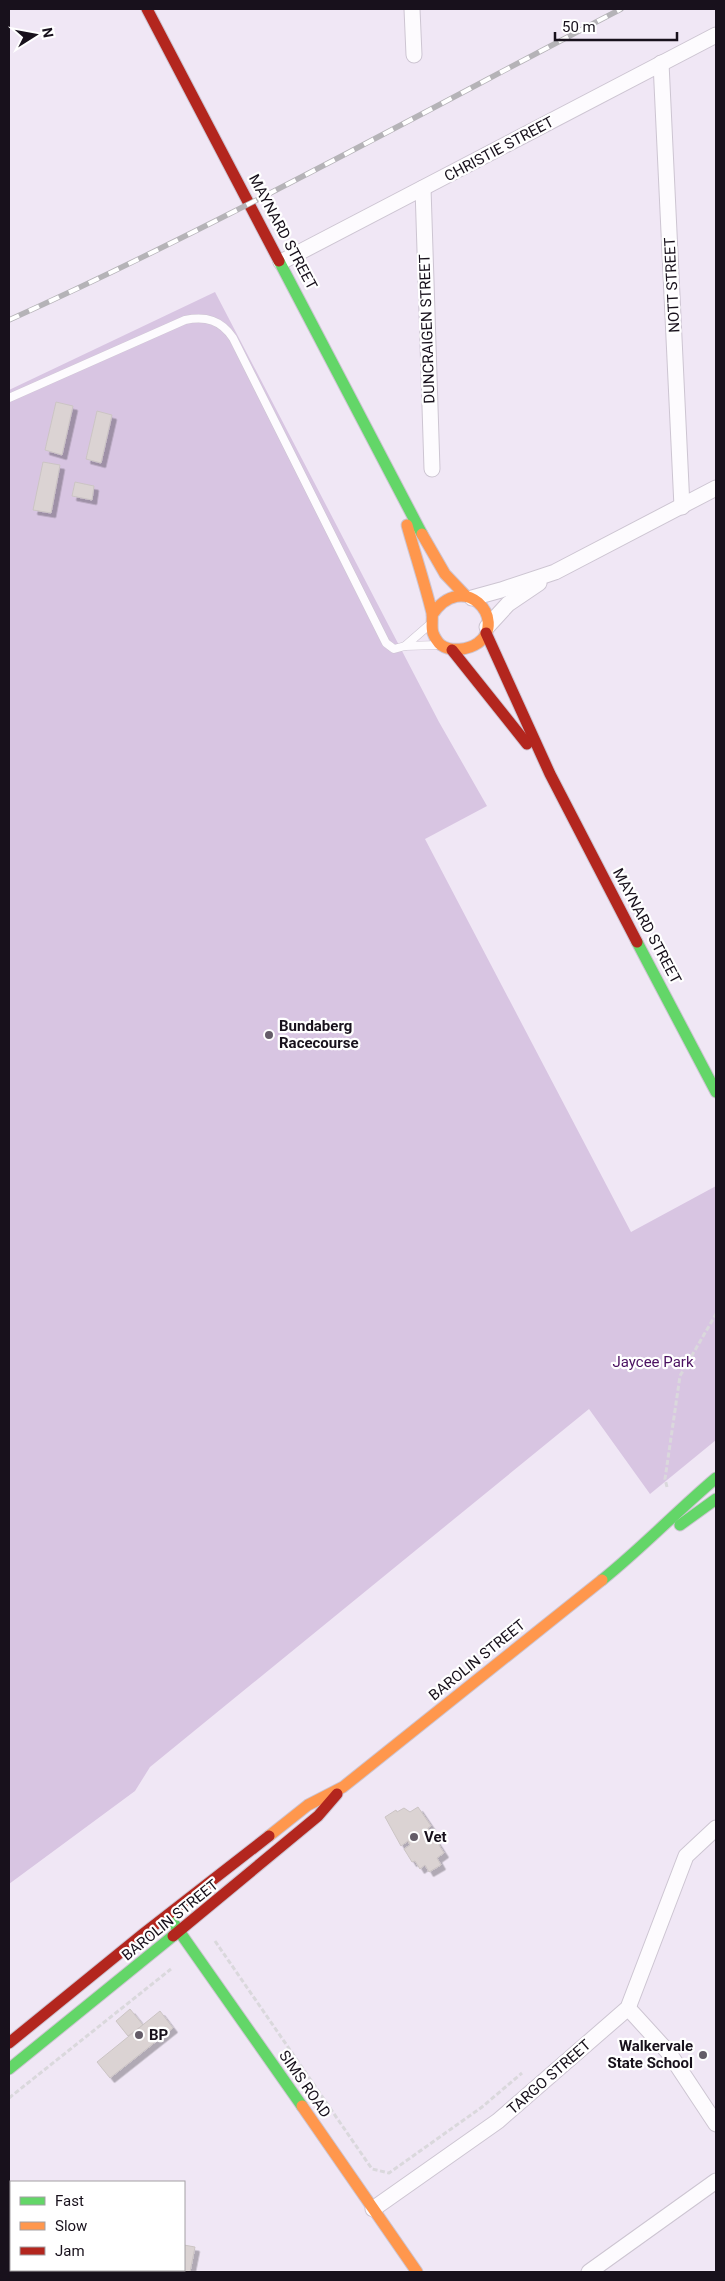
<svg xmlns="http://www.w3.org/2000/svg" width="725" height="2281" font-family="Roboto,sans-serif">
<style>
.green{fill:#d8c5e2}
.building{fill:#dbd3d3;stroke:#cbc4c4;filter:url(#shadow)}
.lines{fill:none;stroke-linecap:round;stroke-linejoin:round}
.lane-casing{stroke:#cdc5d2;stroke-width:9}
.street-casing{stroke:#cdc5d2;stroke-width:17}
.fast-casing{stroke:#cdc5d2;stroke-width:13}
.slow-casing{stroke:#cdc5d2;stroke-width:13}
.jam-casing{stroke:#cdc5d2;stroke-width:13}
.path{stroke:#dad8dc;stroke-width:3;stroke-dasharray:5 2.5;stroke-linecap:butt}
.lane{stroke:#fdfbfe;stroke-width:8}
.street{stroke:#fdfbfe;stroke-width:15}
.fast{stroke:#63d668;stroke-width:11}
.slow{stroke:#ff974d;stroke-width:11}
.jam{stroke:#b3261e;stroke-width:11}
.rail-casing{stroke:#b5b3b7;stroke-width:5.5}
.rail{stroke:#fff;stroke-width:4;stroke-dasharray:11;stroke-linecap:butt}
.poi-dot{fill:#645c68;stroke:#fff;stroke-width:2}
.labels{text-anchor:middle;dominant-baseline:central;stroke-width:4.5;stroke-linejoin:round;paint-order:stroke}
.street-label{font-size:15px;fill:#18111c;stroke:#fff}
.poi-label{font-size:15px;font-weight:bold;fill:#18111c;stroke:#fff;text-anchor:start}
.park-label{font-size:15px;fill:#4b1161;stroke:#fff}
</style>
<defs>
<filter id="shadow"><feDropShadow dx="4.5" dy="4.5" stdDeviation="0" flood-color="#0004"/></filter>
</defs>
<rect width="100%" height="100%" fill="#f0e7f5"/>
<polygon class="green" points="215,292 439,722 487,806 425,839 631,1232 716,1186 716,1440 650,1494 589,1409 150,1767 135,1791 9,1884 9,390"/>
<g class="building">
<polygon points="56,402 73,406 62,455 45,450"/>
<polygon points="97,411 112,415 101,463 86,459"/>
<polygon points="43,462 60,465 51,513 33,510"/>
<polygon points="75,482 94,486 92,500 72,496"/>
<polygon points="418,1807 431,1826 428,1828 444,1853 437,1858 441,1865 429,1872 425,1865 420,1869 415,1861 412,1862 404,1849 410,1845 408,1841 401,1846 385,1817 396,1810 397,1812 404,1808 410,1812"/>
<polygon points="130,2009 143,2025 128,2036 116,2021"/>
<polygon points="160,2011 173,2028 110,2078 97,2062"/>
<polygon points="184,2245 195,2247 190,2272 160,2272 160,2270 184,2270"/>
</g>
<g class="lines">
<defs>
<g id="lane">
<path d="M9 398 185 320C206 316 221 320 233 338L386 643 394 649 405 646 438 645"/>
<polyline points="405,646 428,626"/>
<polyline points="9,2268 12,2272"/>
</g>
<g id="street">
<polyline points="412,9 414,55"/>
<polyline points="661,63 682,507"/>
<polyline points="423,188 432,469"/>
<polyline points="281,262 716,35"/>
<polyline points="472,598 501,590 555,572 716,488"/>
<polyline points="487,627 508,604 539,583"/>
<polyline points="628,2008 669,2053 716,2124"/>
<polyline points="373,2209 498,2121 628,2008 686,1856 716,1828"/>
<polyline points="589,2272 716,2181"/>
</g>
<g id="fast">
<polyline points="279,261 422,534"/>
<polyline points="637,942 716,1092"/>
<polyline points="680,1525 716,1499"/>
<path d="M602 1580C642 1548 677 1511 716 1478"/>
<polyline points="172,1921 302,2106"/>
<polyline points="9,2069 173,1936"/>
</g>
<g id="slow">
<path d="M407 525C415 554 425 584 432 613 433 620 431 627 433 633 434 636 438 643 441 645 451 652 468 650 478 643 509 620 463 568 432 615"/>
<polyline points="422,534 445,574 465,595"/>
<polyline points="269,1836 308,1805 343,1787 602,1580"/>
<polyline points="302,2106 417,2272"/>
</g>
<g id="jam">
<polyline points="147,9 279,261"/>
<polyline points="486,633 550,774 637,942"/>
<polyline points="452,650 527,744"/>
<polyline points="173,1936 318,1816 337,1794"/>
<polyline points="9,2043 143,1934 269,1836"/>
</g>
</defs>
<use href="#lane" class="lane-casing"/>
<use href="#street" class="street-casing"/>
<use href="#fast" class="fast-casing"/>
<use href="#slow" class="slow-casing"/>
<use href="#jam" class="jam-casing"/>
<g class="path">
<polyline points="667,1487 665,1479 680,1376 716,1314"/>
<polyline points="215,1941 372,2169 389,2173 482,2107 522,2073"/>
<polyline points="9,2098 171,1969"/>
</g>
<use href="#lane" class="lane"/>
<use href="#street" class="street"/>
<use href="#fast" class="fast"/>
<use href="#slow" class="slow"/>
<use href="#jam" class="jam"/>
<defs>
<path id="rail" d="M9 320C217 226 418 115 621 9"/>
</defs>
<use href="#rail" class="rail-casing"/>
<use href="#rail" class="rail"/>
</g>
<g class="poi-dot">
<circle cx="269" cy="1035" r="5"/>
<circle cx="414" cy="1837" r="5"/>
<circle cx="139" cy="2035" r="5"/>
<circle cx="703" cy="2055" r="5"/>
</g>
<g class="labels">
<g class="street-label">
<text transform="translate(499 149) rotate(-28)">CHRISTIE STREET</text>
<text transform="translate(283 232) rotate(62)">MAYNARD STREET</text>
<text transform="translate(672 285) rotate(-93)">NOTT STREET</text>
<text transform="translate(427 329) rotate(-92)">DUNCRAIGEN STREET</text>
<text transform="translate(647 926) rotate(62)">MAYNARD STREET</text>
<text transform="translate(477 1660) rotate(-39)">BAROLIN STREET</text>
<text transform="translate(170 1920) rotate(-39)">BAROLIN STREET</text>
<text transform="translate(549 2077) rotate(-41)">TARGO STREET</text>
<text transform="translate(305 2084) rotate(55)">SIMS ROAD</text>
</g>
<g class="poi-label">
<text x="279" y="1026">Bundaberg<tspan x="279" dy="17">Racecourse</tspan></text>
<text x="424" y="1837">Vet</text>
<text x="149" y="2035">BP</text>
<text x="693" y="2046" text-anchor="end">Walkervale<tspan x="693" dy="17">State School</tspan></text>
</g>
<g class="park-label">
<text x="653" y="1362">Jaycee Park</text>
</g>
</g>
<rect width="725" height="2281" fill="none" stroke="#18111c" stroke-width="20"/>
<rect x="10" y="2181" width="175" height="90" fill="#ffffff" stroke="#a3a0a4"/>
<rect x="20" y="2197" width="25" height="8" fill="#63d668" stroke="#a3a0a4"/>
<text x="55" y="2206" font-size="15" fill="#18111c">Fast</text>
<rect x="20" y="2222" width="25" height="8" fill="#ff974d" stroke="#a3a0a4"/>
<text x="55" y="2231" font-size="15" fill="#18111c">Slow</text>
<rect x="20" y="2247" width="25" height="8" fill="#b3261e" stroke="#a3a0a4"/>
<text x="55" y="2256" font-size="15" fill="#18111c">Jam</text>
<g transform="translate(35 35) rotate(79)" stroke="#ffffff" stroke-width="4" paint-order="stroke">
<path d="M0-4L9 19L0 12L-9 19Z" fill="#18111c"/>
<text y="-8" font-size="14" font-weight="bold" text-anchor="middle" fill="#18111c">N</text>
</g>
<path d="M555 32v8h122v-8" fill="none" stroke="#18111c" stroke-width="2.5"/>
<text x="562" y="32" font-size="15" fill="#18111c" stroke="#ffffff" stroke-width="4" paint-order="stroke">50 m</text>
</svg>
